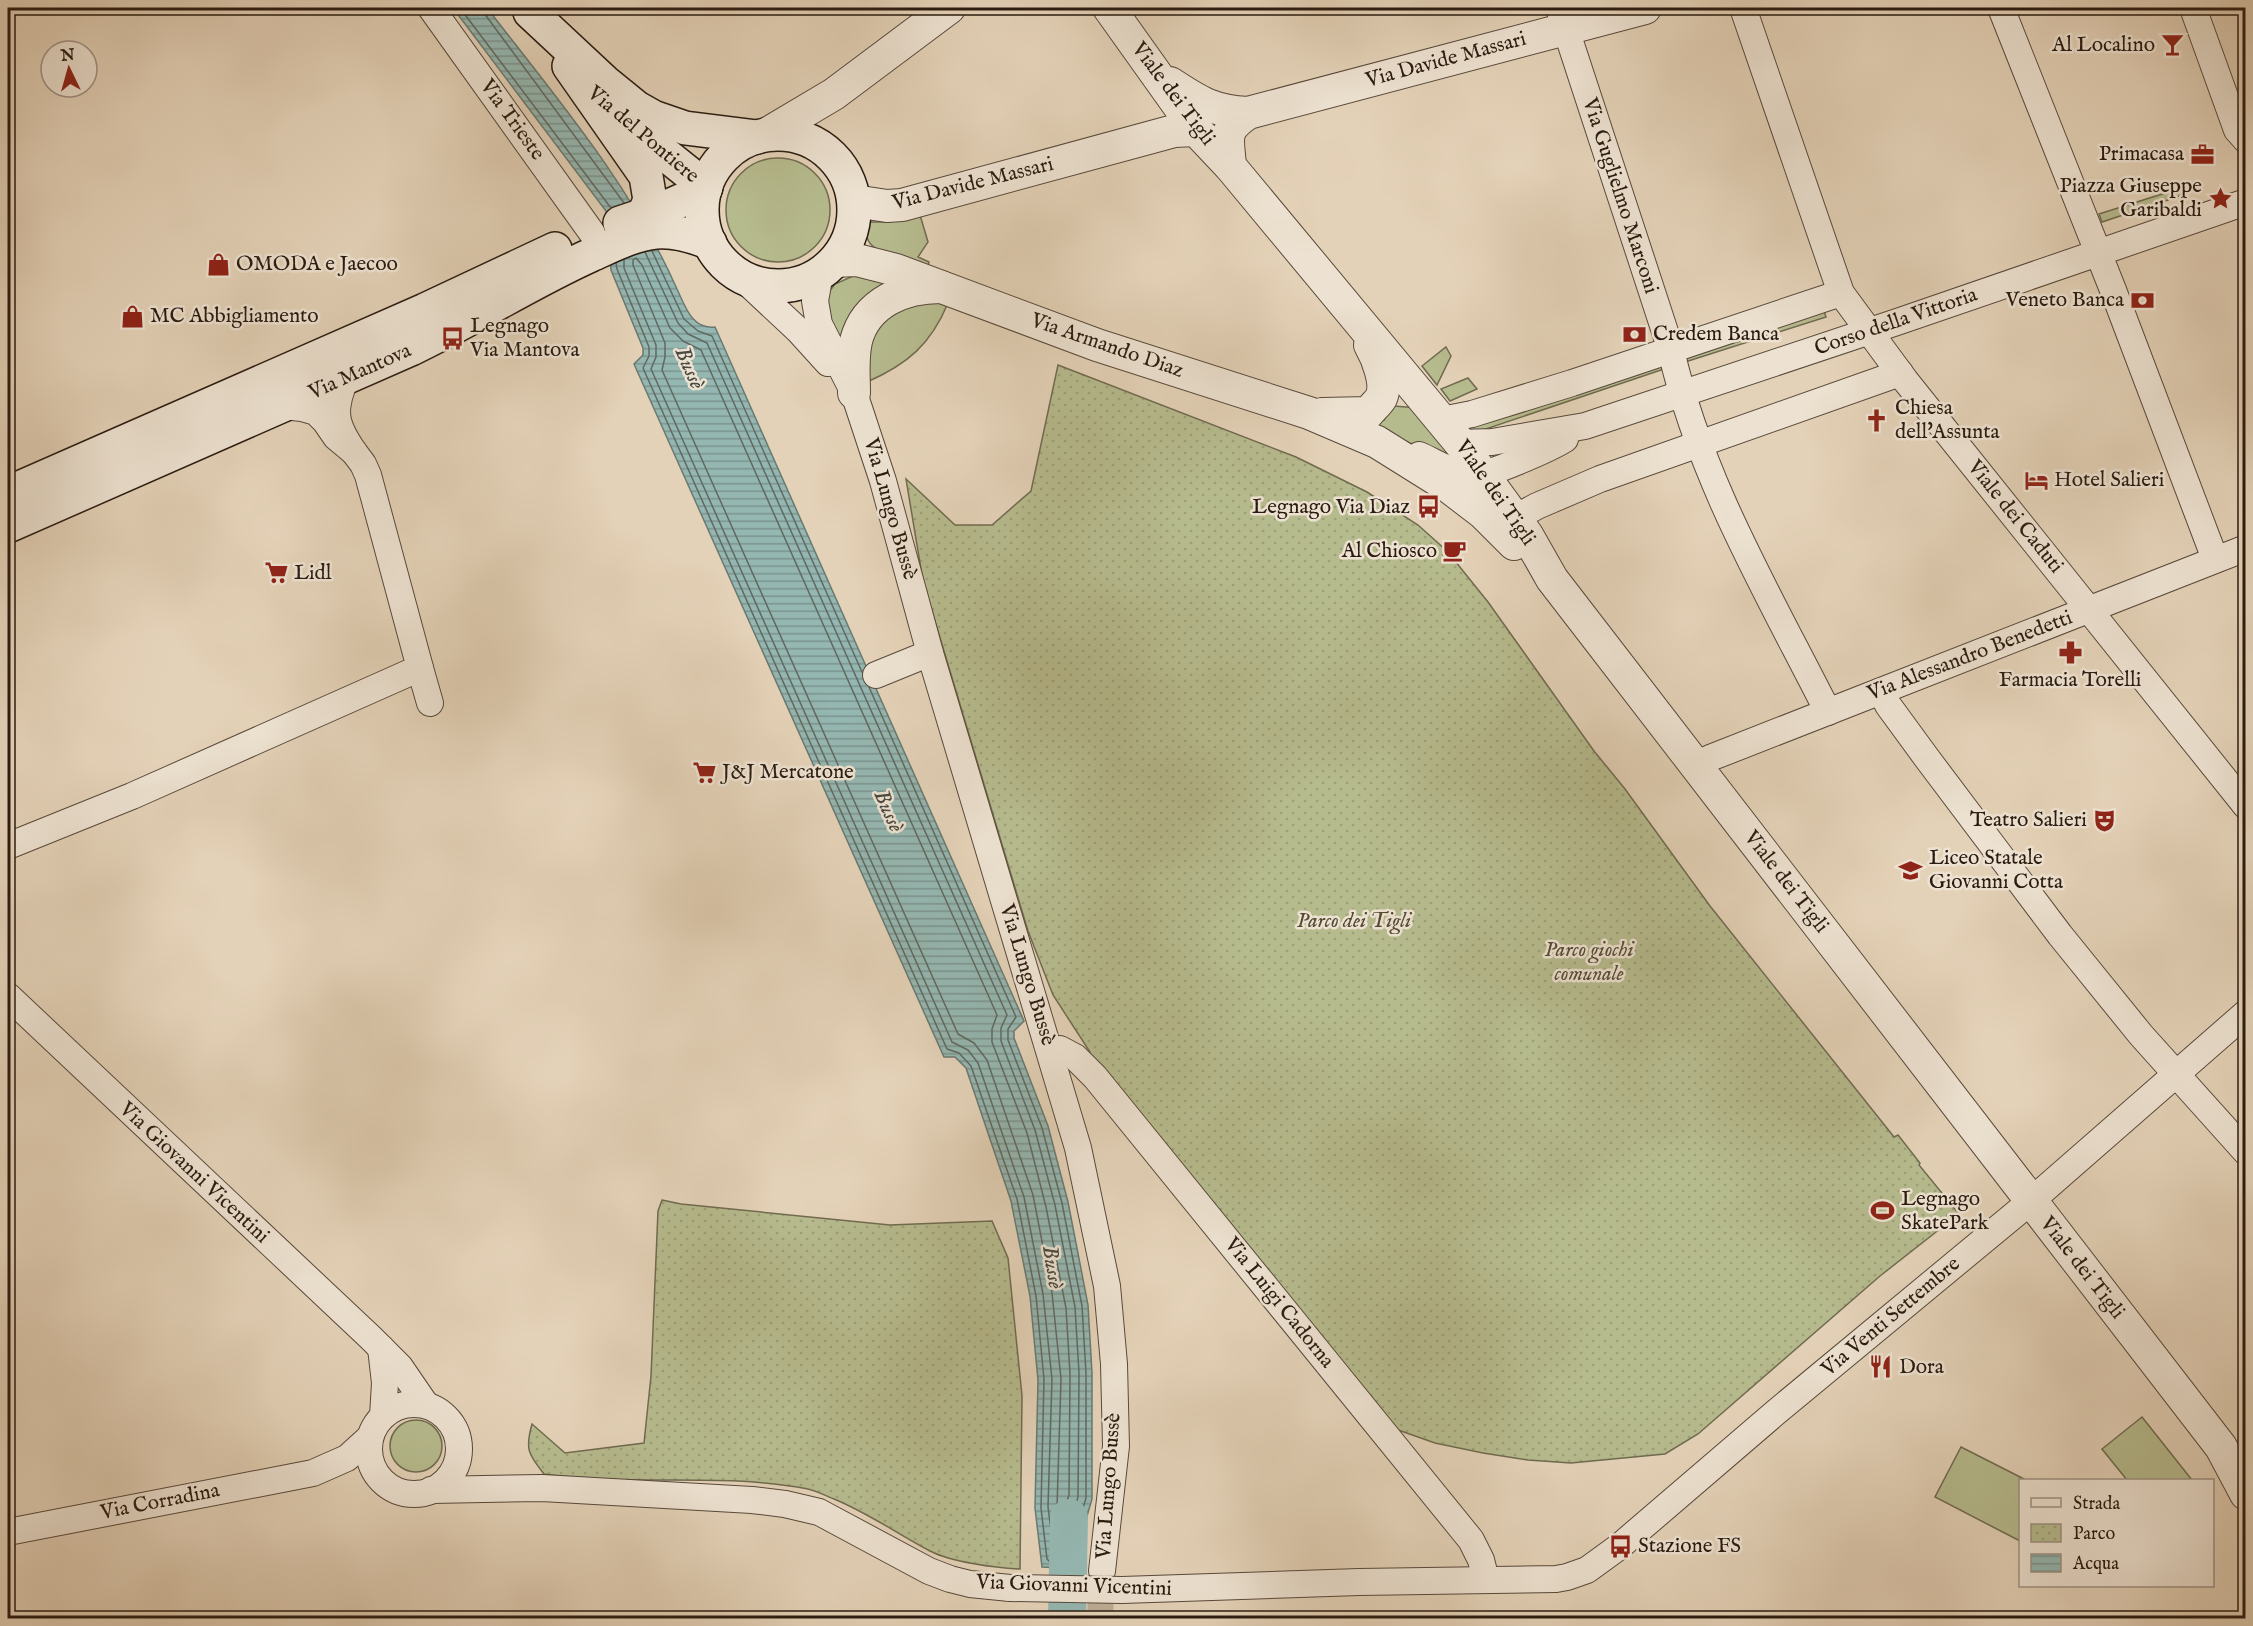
<svg xmlns="http://www.w3.org/2000/svg" width="2253" height="1626" font-family="'IM FELL English',serif">
<style>
.green{fill:#b6bb8e;stroke:#706b50;stroke-width:1.5}
.park{fill:url(#park-dots);stroke:#706b50;stroke-width:1.5}
.water{fill:url(#water-rules);stroke:#6a7971;stroke-width:1.5}
.lines{fill:none;stroke-linecap:round;stroke-linejoin:round}
.shore{stroke:#606961;stroke-width:1.5}
.river{stroke:#95b7b1;stroke-width:38}
.minor-tunnel{stroke:#bfad97;stroke-width:26;stroke-dasharray:26 13;stroke-linecap:butt}
.minor-casing{stroke:#58493b;stroke-width:28}
.tertiary-casing{stroke:#58493b;stroke-width:34}
.secondary-casing{stroke:#2a1b11;stroke-width:36}
.minor{stroke:#ede2d1;stroke-width:26}
.tertiary{stroke:#ede2d1;stroke-width:32}
.secondary{stroke:#ede2d1;stroke-width:33}
.minor-bridge-casing{stroke:#58493b;stroke-width:28;stroke-linecap:butt}
.minor-bridge{stroke:#ede2d1;stroke-width:26}
.labels{text-anchor:middle;dominant-baseline:central;stroke-width:5;stroke-linejoin:round;paint-order:stroke}
.poi-label{font-size:21px;fill:#2a1b11;stroke:#ede2d1;text-anchor:start}
.street-label{font-size:21px;fill:#2a1b11;stroke:#ede2d1}
.park-label{font-size:21px;font-style:italic;fill:#544b36;stroke:#ede2d1}
.water-label{font-size:22px;font-style:italic;fill:#4a4a41;stroke:#ede2d1}
</style>
<defs>
<pattern id="park-dots" width="8" height="8" patternUnits="userSpaceOnUse" patternTransform="scale(1.5)"><rect width="8" height="8" fill="#b6bb8e"/><path d="M2 2h.1M6 6h.1" fill="none" stroke="#9da079" stroke-width="1.8" stroke-linecap="round"/></pattern>
<pattern id="water-rules" width="6" height="5" patternUnits="userSpaceOnUse" patternTransform="scale(1.5)"><rect width="6" height="5" fill="#95b7b1"/><path d="M0 2.5h6" fill="none" stroke="#7a948f"/></pattern>
</defs>
<rect width="100%" height="100%" fill="#e4d2b8"/>
<filter id="stains"><feTurbulence type="fractalNoise" baseFrequency=".00333" numOctaves="4"/><feColorMatrix values="0 0 0 0 .2 0 0 0 0 .09 0 0 0 0 .02 0 0 0 .5 -.17"/></filter>
<radialGradient id="worn" r=".72"><stop offset=".6" stop-color="#630" stop-opacity="0"/><stop offset="1" stop-color="#630" stop-opacity=".3"/></radialGradient>
<g class="green">
<circle cx="778" cy="210" r="52"/>
<polygon points="2181,188 2183,195 2102,222 2099,214"/>
<path d="M920 215 928 242 918 257 929 262 928 266C913 262 868 254 867 236 867 232 869 226 870 222H889Z"/>
<polygon points="853,276 864,276 895,284 846,348 828,324 825,297 835,284"/>
<path d="M898 302 948 303C931 344 908 364 867 382L864 346Z"/>
<polygon points="1823,308 1826,317 1685,362 1682,353"/>
<polygon points="1446,347 1451,356 1437,385 1422,366"/>
<polygon points="1661,360 1664,369 1474,433 1467,425"/>
<polygon points="1468,378 1477,389 1450,401 1441,389"/>
<polygon points="1393,406 1420,408 1462,466 1405,441 1356,425 1384,420"/>
<polygon points="2142,1417 2192,1480 2127,1480 2102,1449"/>
<circle cx="416" cy="1446" r="26"/>
<polygon points="1961,1447 2026,1480 2020,1480 2020,1541 1935,1497"/>
</g>
<g class="park">
<polygon points="1058,365 1296,457 1367,492 1418,525 1447,551 1488,602 1594,751 1625,789 1710,906 1894,1137 1898,1135 1920,1163 1919,1165 1959,1214 1880,1276 1698,1434 1665,1454 1571,1463 1528,1460 1483,1453 1435,1443 1387,1426 1087,1058 1090,1052 1053,995 1028,931 923,581 906,479 955,525 992,525 1031,491"/>
<path d="M662 1200 681 1204 890 1225 992 1221 1008 1258 1022 1396 1020 1569C996 1568 951 1562 930 1551 898 1534 868 1513 834 1499 826 1496 817 1491 808 1489 721 1472 631 1487 544 1474 528 1454 525 1449 532 1424L565 1453 644 1443 651 1376 658 1211Z"/>
</g>
<path class="water" d="M453 8H487C556 97 631 185 677 289 685 306 692 330 715 327L1024 1021 1014 1031V1038L1048 1126 1068 1202 1088 1305 1092 1373V1499L1085 1523 1083 1569 1042 1567 1035 1508 1038 1380 1030 1296 1011 1201 966 1068 955 1057H944L634 364 643 355V348L611 270 606 211Z"/>
<g class="lines">
<g class="shore">
<polyline points="460,8 611,208"/>
<polyline points="483,8 484,13 624,203"/>
<polyline points="652,251 684,319 698,331 712,336 862,672"/>
<polygon points="636,258 642,265 670,328 683,341 701,350 997,1015 992,1029 992,1042 1027,1133 1046,1207 1066,1308 1070,1374 1069,1495 1062,1516 1059,1514 1057,1507 1061,1379 1052,1293 1033,1195 987,1060 974,1043 958,1034 662,370 665,357 665,343 633,265 633,260"/>
<polyline points="624,260 624,268 656,345 656,357 651,369 952,1042 968,1050 978,1063 1024,1197 1043,1294 1052,1379 1048,1507 1054,1553 1068,1555 1070,1552 1071,1522 1078,1497 1079,1373 1075,1307 1055,1205 1035,1130 1001,1041 1001,1028 1007,1015 707,343 688,334 678,323 645,252"/>
<polyline points="616,263 617,269 649,347 649,356 643,368 947,1049 959,1053 971,1066 1017,1199 1036,1296 1044,1379 1041,1508 1047,1559 1050,1562 1075,1563 1077,1560 1079,1522 1086,1498 1086,1373 1082,1306 1062,1203 1042,1128 1008,1040 1008,1029 1016,1017 869,687"/>
</g>
<polyline class="river" points="1067,1618 1069,1518"/>
<polyline class="minor-tunnel" points="1100,1618 1102,1571"/>
<defs>
<g id="minor">
<polyline points="431,8 592,233"/>
<path d="M1559 8 1671 350C1700 479 1769 595 1828 712"/>
<polyline points="1743,8 1841,293 1905,380 2246,806"/>
<polyline points="2001,8 2113,290 2215,559"/>
<polyline points="2193,8 2237,130 2246,140"/>
<polyline points="820,273 815,301 819,324 854,393 883,481 930,653 1078,1148 1107,1286 1114,1364 1116,1446 1102,1571"/>
<polyline points="738,274 799,331 828,363"/>
<path d="M283 406 302 408 316 412 325 421 336 437 354 452C334 423 332 410 346 378"/>
<polyline points="1444,423 1452,418 1472,414 1572,383 1841,293"/>
<polyline points="1460,443 1492,442 1585,426 1897,322 2246,202"/>
<path d="M1419 455C1435 462 1453 474 1471 476 1486 477 1551 448 1565 439"/>
<polyline points="1515,518 1537,506 1600,479 1900,373"/>
<polyline points="420,668 430,703"/>
<polyline points="876,675 930,653"/>
<polyline points="1881,691 1888,705 1926,757 2060,935 2141,1035 2246,1152"/>
<polyline points="1697,767 1710,758 2246,548"/>
<polyline points="8,846 132,796 420,668 368,475 363,464 354,452"/>
<polyline points="8,996 371,1338 400,1367 426,1405"/>
<polyline points="1050,1051 1060,1049 1075,1057 1095,1077 1471,1540 1481,1560 1486,1580"/>
<polyline points="381,1348 385,1383 383,1416"/>
<circle cx="414" cy="1449" r="45"/>
<polyline points="431,1490 542,1488 752,1500 785,1504 819,1512 929,1571 950,1579 970,1584 1010,1588"/>
<polyline points="8,1532 313,1473 347,1458 369,1438"/>
<polyline points="1122,1590 1359,1582 1556,1579 1567,1577 1587,1570 1620,1546 1775,1413 2031,1201 2246,1013"/>
</g>
<g id="tertiary">
<polyline points="1109,8 1196,130 1230,166 1460,443 1527,535 1552,579 2221,1447 2246,1494"/>
<path d="M1170 83C1199 102 1212 111 1248 113"/>
<polyline points="765,135 834,94 949,8"/>
<path d="M1230 166C1228 137 1222 131 1248 113L1645 8"/>
<polyline points="854,201 887,206 902,205 1174,131 1196,130"/>
<polyline points="835,261 857,260 896,270 1097,345 1309,413 1377,442 1449,487 1483,513 1514,544"/>
<path d="M854 393C854 376 852 358 856 341 866 302 904 287 941 287"/>
<path d="M1322 414 1368 413C1372 408 1378 403 1381 398 1388 384 1377 357 1370 345"/>
</g>
<g id="secondary">
<polyline points="530,12 605,82 637,108 653,117 685,128 757,137"/>
<polyline points="569,66 646,176 650,200 644,214"/>
<polyline points="615,114 706,187"/>
<circle cx="778" cy="210" r="76"/>
<polyline points="620,223 662,209 705,190"/>
<polyline points="8,493 425,310 555,249"/>
<path d="M8 526 411 349C472 320 529 283 591 255 611 246 634 234 656 232 675 230 693 236 710 243"/>
</g>
</defs>
<use href="#minor" class="minor-casing"/>
<use href="#tertiary" class="tertiary-casing"/>
<use href="#secondary" class="secondary-casing"/>
<use href="#minor" class="minor"/>
<use href="#tertiary" class="tertiary"/>
<use href="#secondary" class="secondary"/>
<defs>
<polyline id="minor-bridge" points="1010,1588 1122,1590"/>
</defs>
<use href="#minor-bridge" class="minor-bridge-casing"/>
<use href="#minor-bridge" class="minor-bridge"/>
</g>
<defs>
<symbol id="bar-bare" viewBox="-9 -9 18 18"><path d="M-6-5H6L.8 .8V4.5H3.5V6h-7V4.5H-.8V.8Z" fill="#8f2418" stroke="#ede2d1" stroke-width="2.5" paint-order="stroke"/></symbol>
<symbol id="office-bare" viewBox="-9 -9 18 18"><path d="M-6-3h4V-5.5h4V-3h4V5H-6ZM-1-4.5V-3h2v-1.5ZM-6 0V1H6V0Z" fill="#8f2418" stroke="#ede2d1" stroke-width="2.5" paint-order="stroke"/></symbol>
<symbol id="sight-bare" viewBox="-9 -9 18 18"><path d="M0-6L1.8-2.2L6-1.7L2.9 1.2L3.7 5.4L0 3.3L-3.7 5.4L-2.9 1.2L-6-1.7L-1.8-2.2Z" fill="#8f2418" stroke="#ede2d1" stroke-width="2.5" paint-order="stroke"/></symbol>
<symbol id="shop-bare" viewBox="-9 -9 18 18"><path d="M-5-2.5h2.3a2.7 3.5 0 0 1 5.4 0H5L5.5 6h-11ZM-1.5-2.5h3a1.5 2.3 0 0 0-3 0Z" fill="#8f2418" stroke="#ede2d1" stroke-width="2.5" paint-order="stroke"/></symbol>
<symbol id="bank-bare" viewBox="-9 -9 18 18"><path d="M-6-4H6V4H-6ZM0-2.3a2.3 2.3 0 1 0 0 4.6a2.3 2.3 0 1 0 0-4.6Z" fill="#8f2418" stroke="#ede2d1" stroke-width="2.5" paint-order="stroke"/></symbol>
<symbol id="bus-bare" viewBox="-9 -9 18 18"><path d="M-5-6H5V4H4V6H2V4H-2V6H-4V4H-5ZM-3.5-4V0h7V-4ZM-3.5 1.2v1.5H-2V1.2ZM2 1.2v1.5H3.5V1.2Z" fill="#8f2418" stroke="#ede2d1" stroke-width="2.5" paint-order="stroke"/></symbol>
<symbol id="church-bare" viewBox="-9 -9 18 18"><path d="M-1.2-6h2.4v3.5h3.3v2.4h-3.3V6h-2.4V-.1h-3.3v-2.4h3.3Z" fill="#8f2418" stroke="#ede2d1" stroke-width="2.5" paint-order="stroke"/></symbol>
<symbol id="hotel-bare" viewBox="-9 -9 18 18"><path d="M-6-4.5h1.5V1H6V5H4.5V3h-9V5H-6ZM-4 0a1.8 1.8 0 1 1 3.6 0ZM.5 0V-2.5h3Q6-2.5 6 0Z" fill="#8f2418" stroke="#ede2d1" stroke-width="2.5" paint-order="stroke"/></symbol>
<symbol id="cafe-bare" viewBox="-9 -9 18 18"><path d="M-5.5-4.5H6V0H3Q3 3.5 0 3.5H-2.5Q-5.5 3.5-5.5 0ZM3-3.2v2h1.7v-2ZM-6 4.5H4V6H-6Z" fill="#8f2418" stroke="#ede2d1" stroke-width="2.5" paint-order="stroke"/></symbol>
<symbol id="supermarket-bare" viewBox="-9 -9 18 18"><path d="M-6-5.5h2.5l.6 2H6L4.5 2H-2.5L-4.4-4H-6ZM-1.5 3.2a1.3 1.3 0 1 0 .1 0ZM3 3.2a1.3 1.3 0 1 0 .1 0Z" fill="#8f2418" stroke="#ede2d1" stroke-width="2.5" paint-order="stroke"/></symbol>
<symbol id="pharmacy-bare" viewBox="-9 -9 18 18"><path d="M-2-6h4v4h4v4h-4v4h-4v-4h-4v-4h4Z" fill="#8f2418" stroke="#ede2d1" stroke-width="2.5" paint-order="stroke"/></symbol>
<symbol id="theatre-bare" viewBox="-9 -9 18 18"><path d="M-5-5.5Q0-4 5-5.5V0Q5 5 0 6Q-5 5-5 0ZM-3.3-2.5H-1v1.5H-3.3ZM1-2.5H3.3v1.5H1ZM-2.8 1Q0 5.5 2.8 1Z" fill="#8f2418" stroke="#ede2d1" stroke-width="2.5" paint-order="stroke"/></symbol>
<symbol id="school-bare" viewBox="-9 -9 18 18"><path d="M0-5L7-2L0 1L-7-2ZM-4 1L0 2.5L4 1V4Q0 6-4 4Z" fill="#8f2418" stroke="#ede2d1" stroke-width="2.5" paint-order="stroke"/></symbol>
<symbol id="stadium-bare" viewBox="-9 -9 18 18"><path d="M0-5a6.5 5 0 1 0 0 10a6.5 5 0 1 0 0-10ZM-3.5-1.8h7v3.6h-7Z" fill="#8f2418" stroke="#ede2d1" stroke-width="2.5" paint-order="stroke"/></symbol>
<symbol id="restaurant-bare" viewBox="-9 -9 18 18"><path d="M-5-6h1v4h1v-4h1v4h1v-4h1v5L-1.5 .5V6h-2V.5L-5-1ZM5-6V6H3V1.5H1.5Q1.5-4 5-6Z" fill="#8f2418" stroke="#ede2d1" stroke-width="2.5" paint-order="stroke"/></symbol>
</defs>
<g fill-rule="evenodd">
<use href="#bar-bare" x="2156" y="28" width="33" height="33"/>
<use href="#office-bare" x="2186" y="138" width="33" height="33"/>
<use href="#sight-bare" x="2204" y="182" width="33" height="33"/>
<use href="#shop-bare" x="202" y="248" width="33" height="33"/>
<use href="#bank-bare" x="2126" y="284" width="33" height="33"/>
<use href="#shop-bare" x="116" y="300" width="33" height="33"/>
<use href="#bank-bare" x="1618" y="318" width="33" height="33"/>
<use href="#bus-bare" x="436" y="322" width="33" height="33"/>
<use href="#church-bare" x="1860" y="404" width="33" height="33"/>
<use href="#hotel-bare" x="2020" y="464" width="33" height="33"/>
<use href="#bus-bare" x="1412" y="490" width="33" height="33"/>
<use href="#cafe-bare" x="1438" y="534" width="33" height="33"/>
<use href="#supermarket-bare" x="260" y="556" width="33" height="33"/>
<use href="#pharmacy-bare" x="2054" y="636" width="33" height="33"/>
<use href="#supermarket-bare" x="688" y="756" width="33" height="33"/>
<use href="#theatre-bare" x="2088" y="804" width="33" height="33"/>
<use href="#school-bare" x="1894" y="854" width="33" height="33"/>
<use href="#stadium-bare" x="1866" y="1194" width="33" height="33"/>
<use href="#restaurant-bare" x="1864" y="1350" width="33" height="33"/>
<use href="#bus-bare" x="1604" y="1530" width="33" height="33"/>
</g>
<g class="labels">
<g class="poi-label">
<text x="2155" y="45" text-anchor="end">Al Localino</text>
<text x="2184" y="154" text-anchor="end">Primacasa</text>
<text x="2202" y="186" text-anchor="end">Piazza Giuseppe<tspan x="2202" dy="24">Garibaldi</tspan></text>
<text x="236" y="264">OMODA e Jaecoo</text>
<text x="2124" y="300" text-anchor="end">Veneto Banca</text>
<text x="150" y="316">MC Abbigliamento</text>
<text x="470" y="326">Legnago<tspan x="470" dy="24">Via Mantova</tspan></text>
<text x="1653" y="334">Credem Banca</text>
<text x="1895" y="408">Chiesa<tspan x="1895" dy="24">dell'Assunta</tspan></text>
<text x="2054" y="480">Hotel Salieri</text>
<text x="1410" y="507" text-anchor="end">Legnago Via Diaz</text>
<text x="1437" y="551" text-anchor="end">Al Chiosco</text>
<text x="294" y="573">Lidl</text>
<text x="2070" y="680" text-anchor="middle">Farmacia Torelli</text>
<text x="722" y="772">J&amp;J Mercatone</text>
<text x="2087" y="820" text-anchor="end">Teatro Salieri</text>
<text x="1929" y="858">Liceo Statale<tspan x="1929" dy="24">Giovanni Cotta</tspan></text>
<text x="1901" y="1199">Legnago<tspan x="1901" dy="24">SkatePark</tspan></text>
<text x="1899" y="1367">Dora</text>
<text x="1638" y="1546">Stazione FS</text>
</g>
<g class="street-label">
<text transform="translate(1446 60) rotate(-15)">Via Davide Massari</text>
<text transform="translate(1173 94) rotate(53)">Viale dei Tigli</text>
<text transform="translate(512 120) rotate(54)">Via Trieste</text>
<text transform="translate(643 135) rotate(40)">Via del Pontiere</text>
<text transform="translate(973 184) rotate(-14)">Via Davide Massari</text>
<text transform="translate(1620 196) rotate(72)">Via Guglielmo Marconi</text>
<text transform="translate(1896 322) rotate(-19)">Corso della Vittoria</text>
<text transform="translate(1107 346) rotate(19)">Via Armando Diaz</text>
<text transform="translate(360 372) rotate(-24)">Via Mantova</text>
<text transform="translate(1495 493) rotate(55)">Viale dei Tigli</text>
<text transform="translate(890 509) rotate(74)">Via Lungo Bussè</text>
<text transform="translate(2015 517) rotate(51)">Viale dei Caduti</text>
<text transform="translate(1970 656) rotate(-21)">Via Alessandro Benedetti</text>
<text transform="translate(1786 882) rotate(52)">Viale dei Tigli</text>
<text transform="translate(1027 975) rotate(73)">Via Lungo Bussè</text>
<text transform="translate(194 1173) rotate(43)">Via Giovanni Vicentini</text>
<text transform="translate(2082 1268) rotate(52)">Viale dei Tigli</text>
<text transform="translate(1279 1303) rotate(51)">Via Luigi Cadorna</text>
<text transform="translate(1891 1317) rotate(-40)">Via Venti Settembre</text>
<text transform="translate(1109 1486) rotate(-86)">Via Lungo Bussè</text>
<text transform="translate(160 1502) rotate(-11)">Via Corradina</text>
<text transform="translate(1074 1586) rotate(2)">Via Giovanni Vicentini</text>
</g>
<g class="park-label">
<text x="1354" y="921">Parco dei Tigli</text>
<text x="1589" y="950">Parco giochi<tspan x="1589" dy="24">comunale</tspan></text>
</g>
<g class="water-label">
<text transform="translate(689 368) rotate(66)">Bussè</text>
<text transform="translate(888 811) rotate(66)">Bussè</text>
<text transform="translate(1052 1267) rotate(81)">Bussè</text>
</g>
</g>
<rect width="2253" height="1626" fill="none" stroke="#e4d2b8" stroke-width="30"/>
<rect x="9" y="9" width="2235" height="1608" fill="none" stroke="#2a1b11" stroke-width="3"/>
<rect x="15" y="15" width="2223" height="1596" fill="none" stroke="#2a1b11" stroke-width="1.5"/>
<rect x="2019" y="1479" width="195" height="108" fill="#ede2d1" stroke="#9f9284" stroke-width="1.5"/>
<rect x="2031" y="1498" width="30" height="9" fill="#ede2d1" stroke="#9f9284" stroke-width="1.5"/>
<text x="2073" y="1509" font-size="18" fill="#2a1b11">Strada</text>
<rect x="2031" y="1524" width="30" height="18" fill="url(#park-dots)" stroke="#9f9284" stroke-width="1.5"/>
<text x="2073" y="1539" font-size="18" fill="#2a1b11">Parco</text>
<rect x="2031" y="1554" width="30" height="18" fill="url(#water-rules)" stroke="#9f9284" stroke-width="1.5"/>
<text x="2073" y="1569" font-size="18" fill="#2a1b11">Acqua</text>
<g transform="translate(69 69) rotate(355)"><circle r="28" fill="#ede2d1" stroke="#9f9284" stroke-width="1.5"/>
<path d="M0-4.5L10 22L0 15L-10 22Z" fill="#8f2418"/>
<text y="-9" font-size="16" font-weight="bold" text-anchor="middle" fill="#2a1b11">N</text>
</g>
<rect width="100%" height="100%" filter="url(#stains)"/>
<rect width="100%" height="100%" fill="url(#worn)"/>
</svg>
